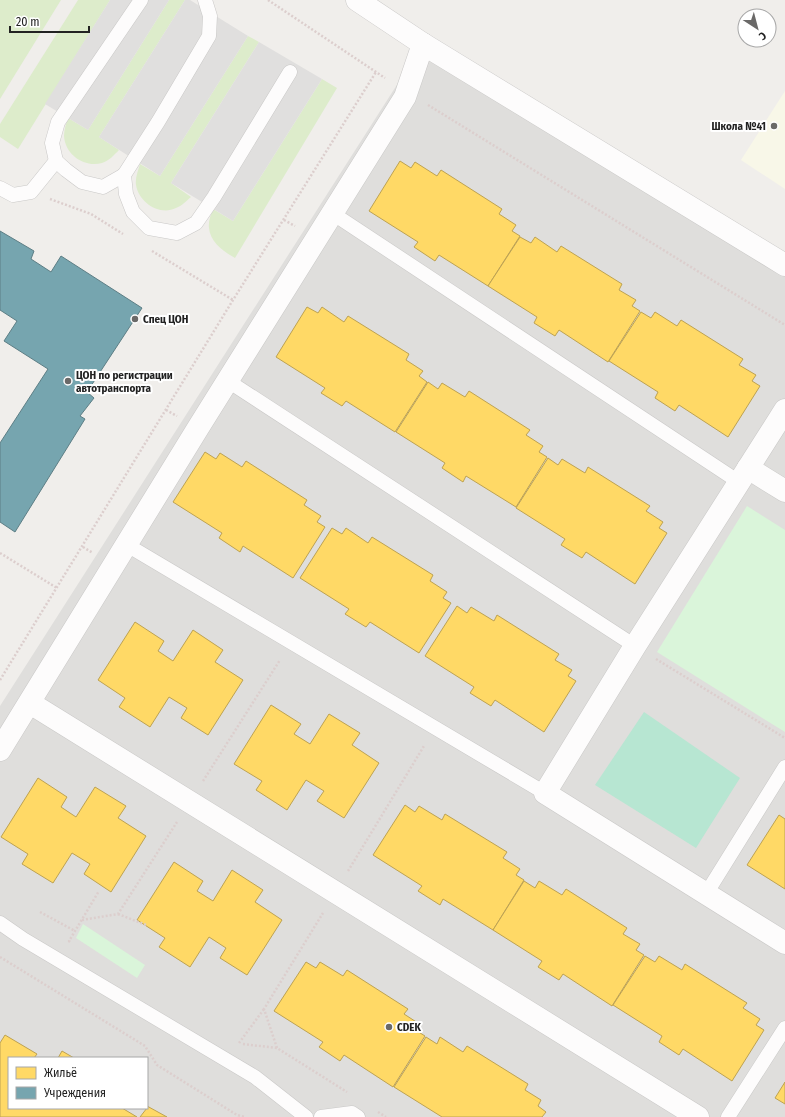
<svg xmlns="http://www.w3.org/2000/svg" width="785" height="1117" font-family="'Fira Sans Condensed',sans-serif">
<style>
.residential{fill:#dfdedc;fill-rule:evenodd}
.education{fill:#f8f7e8}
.grass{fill:#ddeccb}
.park{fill:#daf5da}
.pitch{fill:#b7e6d2}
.parking{fill:#e0dfde}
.homes{fill:#ffd966;stroke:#bda252}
.public{fill:#76a5af;stroke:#5d7e85}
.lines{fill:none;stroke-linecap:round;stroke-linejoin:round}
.service-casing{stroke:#c9c8c7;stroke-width:15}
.minor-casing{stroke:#c9c8c7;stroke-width:23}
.path{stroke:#dccecd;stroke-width:2.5;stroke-dasharray:2 2;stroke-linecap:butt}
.service{stroke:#fdfcfc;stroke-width:14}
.minor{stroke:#fdfcfc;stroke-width:22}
.poi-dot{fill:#6a6968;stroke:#fff;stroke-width:1.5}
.labels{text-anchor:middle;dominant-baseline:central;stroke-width:4;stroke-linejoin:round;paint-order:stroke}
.poi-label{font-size:11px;font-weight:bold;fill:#222;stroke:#fff;text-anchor:start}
</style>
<rect width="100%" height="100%" fill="#f0eeeb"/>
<path class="residential" d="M423 44 785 266V1117H0V706ZM9 1058H147V1108H9Z"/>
<polygon class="education" points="785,91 785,189 741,160"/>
<g class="grass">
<polygon points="0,0 61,0 0,99"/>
<polygon points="78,0 110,0 18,149 0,137 0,124"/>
<path d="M169 0H185L99 137 119 150C114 155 109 161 102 163 85 168 65 155 64 136 64 130 66 124 68 118L88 130Z"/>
<path d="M248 36 259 42 171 183 191 197C186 201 182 206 176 208 160 216 139 203 136 185 135 178 138 171 140 164L160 176Z"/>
<path d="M322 79 337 88 235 258C224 252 210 242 209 228 208 221 211 215 213 209L233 221Z"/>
</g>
<g class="park">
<polygon points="747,506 785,530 785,732 657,652"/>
<polygon points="83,924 145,965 137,978 76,938"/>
</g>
<polygon class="pitch" points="644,712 740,778 696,848 595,785"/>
<g class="parking">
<polygon points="110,0 169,0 88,130 45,104"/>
<polygon points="185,0 190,0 248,36 160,176 99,137"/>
<polygon points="259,42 322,79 233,221 171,183"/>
</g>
<g class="homes">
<polygon points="400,161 411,168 415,162 437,176 441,170 502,209 499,214 516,225 512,231 520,236 488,286 439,255 435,261 414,247 418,242 369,211"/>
<polygon points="520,237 531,243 535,237 557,252 561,246 622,284 619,290 636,300 632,306 640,311 608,362 559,330 555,336 534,323 537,317 488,286"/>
<polygon points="307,307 318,313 322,307 344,322 348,316 409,354 406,360 423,371 419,376 427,382 395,432 346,401 342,406 321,393 325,388 276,357"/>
<polygon points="641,312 651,318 655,312 677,326 681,320 743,359 739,365 756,375 752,381 760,386 728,437 679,405 675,411 655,398 658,392 609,361"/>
<polygon points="428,382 438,389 442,383 465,397 469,391 530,430 526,435 543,446 539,452 547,457 516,507 466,476 463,482 442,468 445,463 396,432"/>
<polygon points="205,452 216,459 220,453 242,467 246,461 307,500 304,505 321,516 317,522 325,527 293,578 243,546 240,552 219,538 222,533 173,502"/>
<polygon points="548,458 558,465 562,459 585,473 588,467 650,506 646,511 663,522 659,528 667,533 635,584 586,552 582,558 561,545 565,539 516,508"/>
<polygon points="332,528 342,534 346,528 368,543 372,537 433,575 430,581 447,592 443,598 451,603 419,653 370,622 366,627 345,614 349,609 300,578"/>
<polygon points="457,606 467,613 471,607 494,621 497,615 559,654 555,660 572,670 568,676 576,681 544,732 495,700 491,706 470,693 474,687 425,656"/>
<polygon points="135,622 164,641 158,651 173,661 193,630 223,650 215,662 243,680 208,735 181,718 187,708 169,697 150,727 119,707 125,698 98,680"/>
<polygon points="271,705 301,724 294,734 310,744 329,714 360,733 352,745 379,763 344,818 317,801 324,791 306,780 287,810 256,790 262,781 234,764"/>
<polygon points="38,778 67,797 61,807 76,817 95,787 126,806 118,818 146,836 111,892 84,874 90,864 72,853 53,883 22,864 28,854 1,837"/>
<polygon points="405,805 415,812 419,806 442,820 445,814 507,852 503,858 520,869 516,875 524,880 493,930 443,899 440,905 418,891 422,886 373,855"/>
<polygon points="779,815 785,819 785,889 747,865"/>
<polygon points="174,862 203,881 197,891 213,901 232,870 263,890 255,902 282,920 247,975 220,958 226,948 209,937 190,967 159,947 165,938 137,920"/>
<polygon points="524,881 535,888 539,881 562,895 566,889 627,928 623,934 640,944 636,950 644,955 612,1006 563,974 559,980 538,967 542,961 493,930"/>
<polygon points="645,956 655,962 659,956 682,970 685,964 747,1003 743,1008 760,1019 756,1025 764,1030 732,1081 683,1049 679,1055 659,1042 662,1036 613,1005"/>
<polygon points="306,962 316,968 320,962 343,976 347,970 408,1009 404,1014 421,1025 417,1031 425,1036 393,1087 344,1055 340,1061 319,1047 323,1042 274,1011"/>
<polygon points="5,1035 37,1054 34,1058 9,1058 9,1108 122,1108 137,1117 0,1117 0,1043"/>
<polygon points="426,1037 437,1044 440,1037 463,1052 467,1046 528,1084 525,1090 541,1100 538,1106 546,1112 542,1117 442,1117 394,1087"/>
<polygon points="62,1051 74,1058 58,1058"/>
<polygon points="785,1082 785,1104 775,1098"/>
<polygon points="147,1106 167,1117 140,1117 147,1108"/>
</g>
<polygon class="public" points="0,231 34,251 31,259 51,272 61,256 142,308 87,392 94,398 80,416 85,419 15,532 0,522 0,443 48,369 4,341 17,321 0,310"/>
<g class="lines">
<defs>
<g id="service">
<polyline points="205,0 210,16 209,36 158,122 124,175 126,194 133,212 149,228 177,233 196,223 214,197 290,72"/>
<polyline points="124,175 103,187 82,182 66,170 56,161 52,143 58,122 141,0"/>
<polyline points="0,188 13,195 31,192 56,161"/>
<polyline points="332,213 739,482"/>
<polyline points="228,381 635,646"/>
<polyline points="127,545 545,793"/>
<polyline points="706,894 785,767"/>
<polyline points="0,923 23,939 255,1077 306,1117"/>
<polyline points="321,1117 352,1113 358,1117"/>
<polyline points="728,1117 785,1028"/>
</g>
<g id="minor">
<polyline points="357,0 423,44 785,265"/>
<polyline points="785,410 635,646 545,793 785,943"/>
<polyline points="748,468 785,491"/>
<polyline points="30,703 698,1117"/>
<polyline points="0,750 198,428 405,97 423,44"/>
</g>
</defs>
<use href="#service" class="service-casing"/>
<use href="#minor" class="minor-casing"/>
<g class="path">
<polyline points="268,0 385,78"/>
<polyline points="428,105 785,325"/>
<polyline points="50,199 91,214 123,234"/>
<polyline points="284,220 295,226"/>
<polyline points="152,251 233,300"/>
<polyline points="166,410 177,416"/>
<polyline points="83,547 93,553"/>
<polyline points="0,553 57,588"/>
<polyline points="656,659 785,738"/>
<polyline points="0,680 233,300 376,72"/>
<polyline points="203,781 280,660"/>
<polyline points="348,871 424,746"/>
<polyline points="40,912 75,931"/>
<polyline points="118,914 146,925"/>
<polyline points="82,920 118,914 177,822"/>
<polyline points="70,942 69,941 99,891"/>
<polyline points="0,957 145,1046 157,1065 237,1115 245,1117"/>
<polyline points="239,1043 264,1009"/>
<polyline points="243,1044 277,1048 347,1092"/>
<polyline points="277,1048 264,1009 323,913"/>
<polyline points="378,1112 386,1117"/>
</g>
<use href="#service" class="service"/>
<use href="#minor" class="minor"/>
</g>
<g class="poi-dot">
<circle cx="774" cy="126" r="4"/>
<circle cx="135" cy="319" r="4"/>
<circle cx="68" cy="381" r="4"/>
<circle cx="389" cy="1027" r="4"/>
</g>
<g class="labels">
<g class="poi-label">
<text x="766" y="126" text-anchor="end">Школа №41</text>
<text x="143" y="319">Спец ЦОН</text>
<text x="76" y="375">ЦОН по регистрации<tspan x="76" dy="13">автотранспорта</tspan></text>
<text x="397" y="1027">CDEK</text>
</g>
</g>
<rect x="8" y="1057" width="140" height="52" fill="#ffffff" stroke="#a7a7a7"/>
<rect x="16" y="1067" width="20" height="12" fill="#ffd966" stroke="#a7a7a7"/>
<text x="44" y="1077" font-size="12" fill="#222222">Жильё</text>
<rect x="16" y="1087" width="20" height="12" fill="#76a5af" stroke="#a7a7a7"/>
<text x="44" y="1097" font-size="12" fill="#222222">Учреждения</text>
<g transform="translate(757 28) rotate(144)"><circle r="19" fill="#ffffff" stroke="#a7a7a7"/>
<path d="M0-3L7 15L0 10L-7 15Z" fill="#6a6968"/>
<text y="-6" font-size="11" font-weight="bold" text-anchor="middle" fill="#222222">С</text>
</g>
<path d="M10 26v6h79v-6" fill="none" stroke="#222222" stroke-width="2"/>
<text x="16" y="26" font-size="12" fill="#222222" stroke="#ffffff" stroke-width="3" paint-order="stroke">20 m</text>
</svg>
